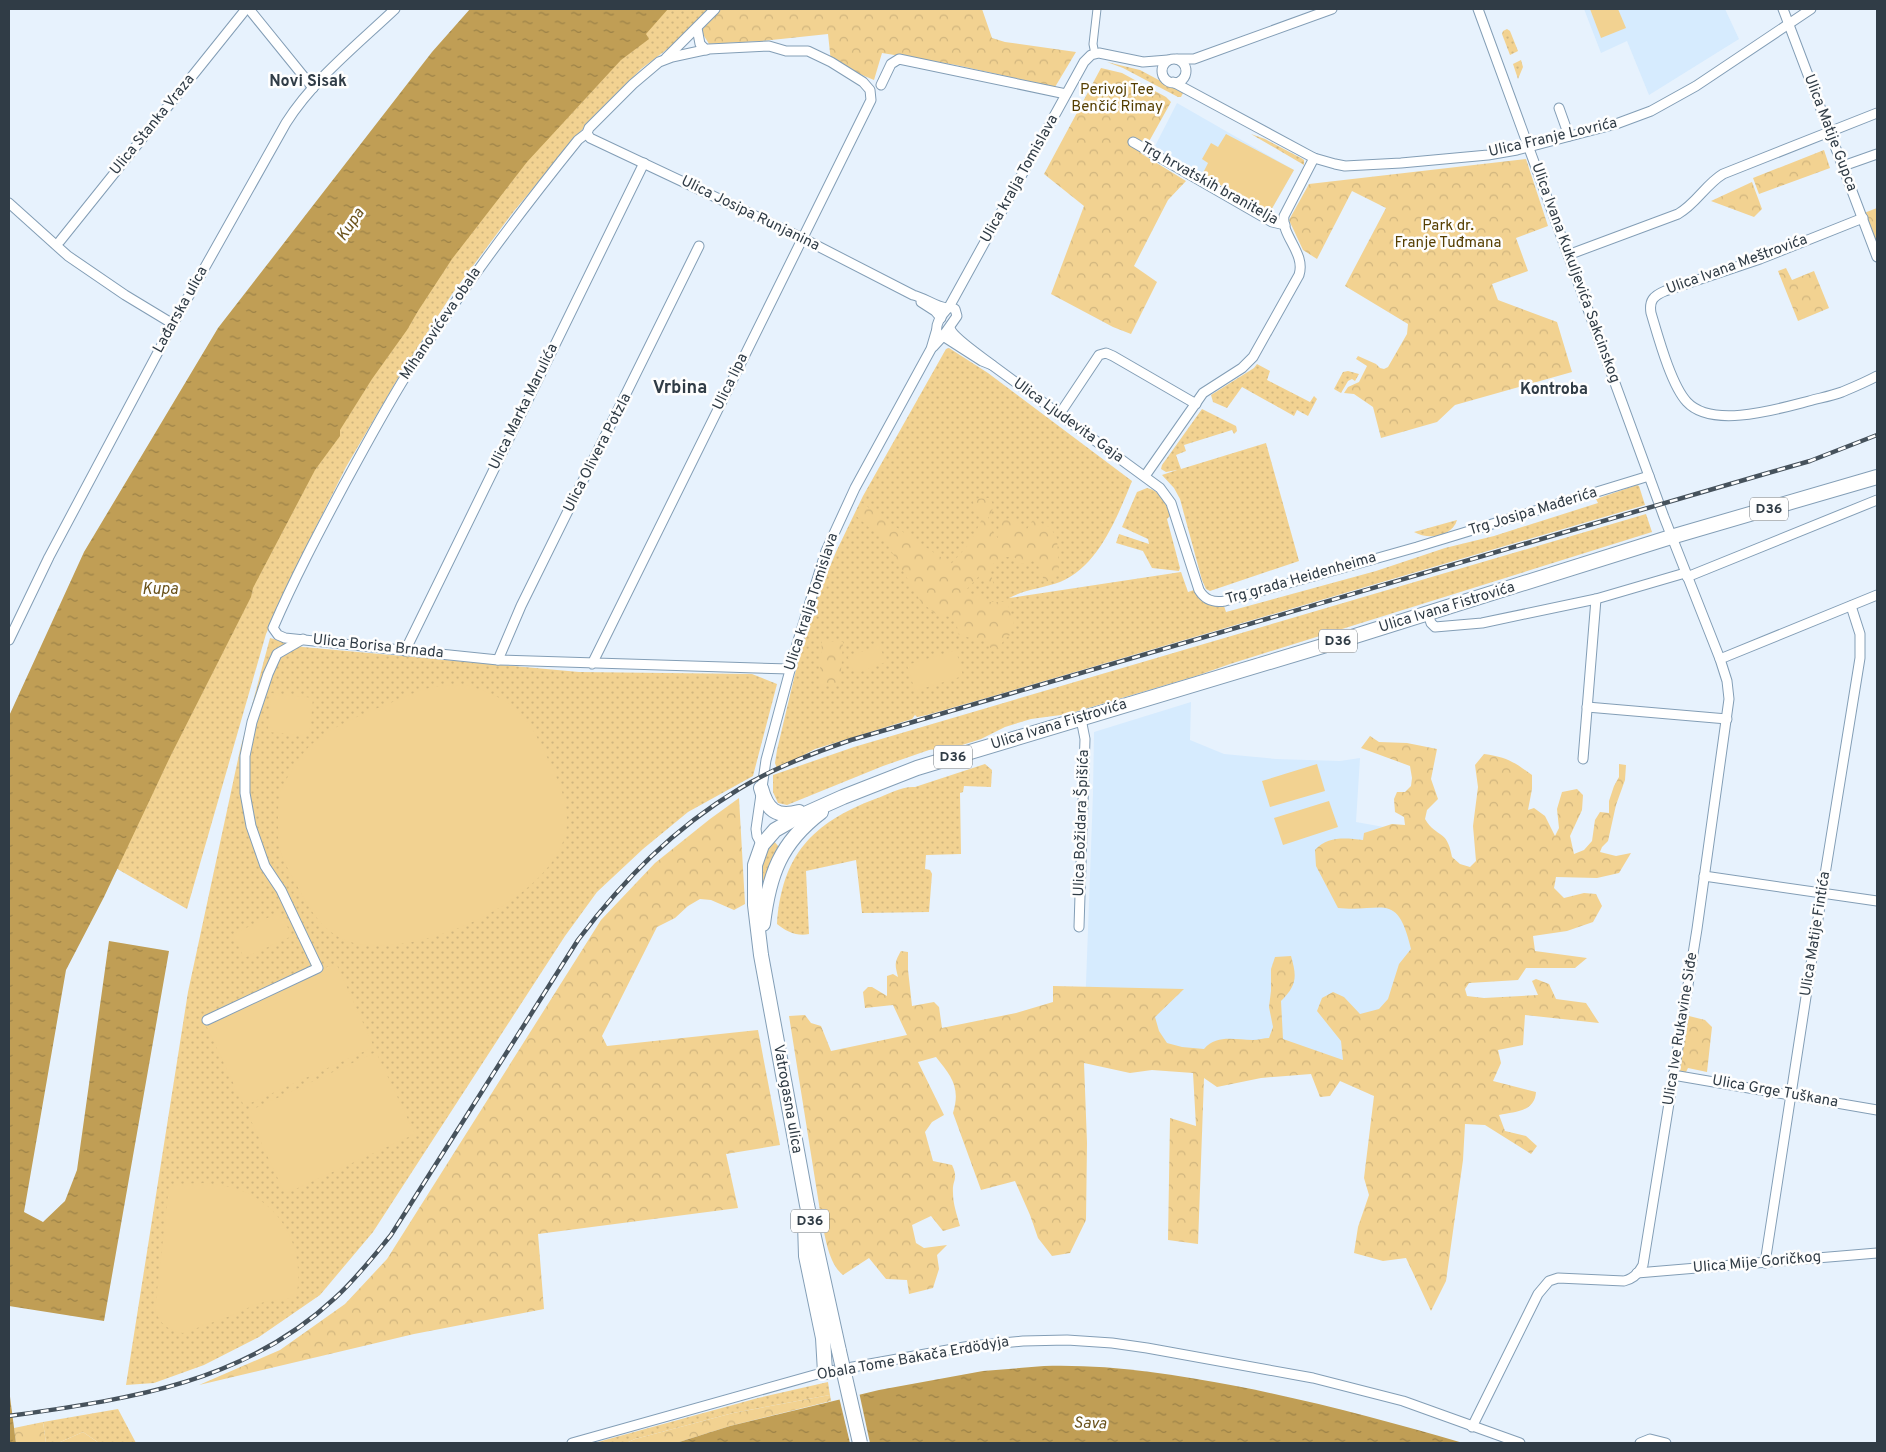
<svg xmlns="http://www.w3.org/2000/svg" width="1886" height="1452" font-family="Overpass,sans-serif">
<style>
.built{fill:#d6ebfe}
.grass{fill:url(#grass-dots)}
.forest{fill:url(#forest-crowns)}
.pitch{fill:#f2d291}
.water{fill:url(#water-ripples)}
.pier{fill:#e7f2fd}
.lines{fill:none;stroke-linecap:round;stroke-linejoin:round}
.pedestrian-casing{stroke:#839eb6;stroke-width:9}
.minor-casing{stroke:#839eb6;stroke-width:11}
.primary-casing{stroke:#839eb6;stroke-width:16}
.pedestrian{stroke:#fff;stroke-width:7}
.minor{stroke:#fff;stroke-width:9}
.primary{stroke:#fff;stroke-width:14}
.rail-casing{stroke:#46525c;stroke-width:4.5}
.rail{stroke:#fefefe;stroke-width:2.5;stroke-dasharray:8;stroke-linecap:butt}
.primary-bridge-casing{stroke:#839eb6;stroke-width:16;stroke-linecap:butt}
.primary-bridge{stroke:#fff;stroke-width:14}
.labels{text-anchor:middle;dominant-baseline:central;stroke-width:5;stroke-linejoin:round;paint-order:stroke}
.shield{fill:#fefefe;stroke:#6e767d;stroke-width:1}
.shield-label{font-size:14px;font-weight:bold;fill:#303c46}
.park-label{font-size:15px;fill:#553e00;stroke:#fefefe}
.street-label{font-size:15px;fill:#303c46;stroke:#fefefe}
.neighbourhood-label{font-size:16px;font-weight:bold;fill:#303c46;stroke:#fefefe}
.water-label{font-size:16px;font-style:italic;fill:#6a521b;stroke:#fefefe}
.quarter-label{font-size:18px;font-weight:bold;fill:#303c46;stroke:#fefefe}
</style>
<defs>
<pattern id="grass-dots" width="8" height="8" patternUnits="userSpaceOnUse" patternTransform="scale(1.25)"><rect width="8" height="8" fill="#f2d291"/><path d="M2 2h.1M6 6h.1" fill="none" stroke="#d0b57e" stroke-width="1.8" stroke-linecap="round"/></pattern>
<pattern id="forest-crowns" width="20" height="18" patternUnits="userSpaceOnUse" patternTransform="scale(1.25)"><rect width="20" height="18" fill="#f2d291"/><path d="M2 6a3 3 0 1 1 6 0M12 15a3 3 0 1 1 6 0" fill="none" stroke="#d0b57e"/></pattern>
<pattern id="water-ripples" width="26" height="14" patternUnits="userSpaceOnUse" patternTransform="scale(1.25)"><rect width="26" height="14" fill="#c09e55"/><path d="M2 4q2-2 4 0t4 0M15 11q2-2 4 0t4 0" fill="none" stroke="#9c8248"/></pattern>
</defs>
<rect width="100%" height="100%" fill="#e7f2fd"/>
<g class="built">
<polygon points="1584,9 1725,9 1739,39 1649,95 1627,41 1601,53"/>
<polygon points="1177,103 1294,170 1270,212 1202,175 1153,150"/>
<polygon points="1191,702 1190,740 1224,754 1276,759 1340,761 1360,758 1356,822 1412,832 1441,844 1401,1084 1205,1060 1084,1038 1093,793 1094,732"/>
</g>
<g class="grass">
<polygon points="617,9 708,9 686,35 641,69 581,131 514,211 452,294 397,380 346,467 299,561 266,634 187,909 86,851 104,746"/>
<polygon points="1507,29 1510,31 1518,51 1510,55 1502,34 1503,31"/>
<polygon points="1521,60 1523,67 1518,79 1513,64"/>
<polygon points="1107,62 1140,70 1183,93 1181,97 1178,97 1123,68"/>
<polygon points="1251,134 1265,139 1301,158 1304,160 1304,165"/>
<path d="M949 348 988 373 1132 481C1117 517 1099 566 1060 582 1044 588 1023 590 1009 598L1181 572 1188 592 1194 590C1202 601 1210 606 1224 606L1226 612 1376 571 1445 548 1494 536 1598 503 1596 499 1637 485 1639 486 1645 505 1000 694 927 715 917 717 915 715 912 719 815 749 777 769 775 763 777 750 804 636 816 600 836 552 863 496 946 349Z"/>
<polygon points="1257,364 1270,371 1267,380 1310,402 1314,396 1317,399 1308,416 1297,410 1294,416 1242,387 1227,408 1213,402 1211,395 1254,368"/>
<polygon points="1348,371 1359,374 1355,381 1352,379 1348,381 1341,393 1334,389 1343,372"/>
<polygon points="1202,409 1236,426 1237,431 1234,434 1232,430 1184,445 1186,451 1176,455 1181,469 1266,443 1299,561 1210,591 1206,589 1202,580 1180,499 1174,488 1162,475 1177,470 1166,472 1161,469 1162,465"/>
<path d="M1147 488C1161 491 1165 503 1171 515L1167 519 1180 568 1179 571 1152 568 1143 551 1116 543 1119 534 1149 544 1148 539 1122 527 1137 492Z"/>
<polygon points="1646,514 1652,532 1230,664 1196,676 1068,714 1031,719 1005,727 981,739 959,746 929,750 883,766 787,805 778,803 773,792 773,775 854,747"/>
<path d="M1457 520C1452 537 1428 540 1414 532Z"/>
<polygon points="270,638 303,647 579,672 752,674 777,684 753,776 688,812 643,849 597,892 565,936 373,1232 320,1295 259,1337 204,1365 154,1383 126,1385 188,992 240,750"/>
<path d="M985 764 992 770 991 787 964 786 963 792 960 793 961 854 926 855 925 869 930 870 932 874 929 912 862 913 856 860 806 871 809 934C798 937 785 931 777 924 782 855 812 823 875 799 887 795 902 786 915 787Z"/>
<polygon points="773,840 779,847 763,890 761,888 762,857"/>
<polygon points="828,1382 830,1395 733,1413 635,1439 626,1443 594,1443 758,1398"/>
<polygon points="118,1409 136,1443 99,1443 83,1432 58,1443 46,1443 43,1422"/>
</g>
<g class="forest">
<polygon points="721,9 982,9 992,38 1005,42 1076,52 1055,87 956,65 882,53 874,80 831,62 828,34 762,41 709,44 701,31"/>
<polygon points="1101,68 1122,73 1166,97 1171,102 1142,154 1186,181 1168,200 1134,266 1157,282 1131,334 1113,327 1051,294 1084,206 1044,174"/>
<polygon points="1824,150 1830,168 1759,194 1753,178"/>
<polygon points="1526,159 1548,226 1516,238 1528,271 1492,284 1498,300 1557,322 1572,372 1455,405 1437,422 1381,438 1373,407 1354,394 1344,393 1348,387 1359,382 1367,366 1356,359 1358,356 1376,364 1380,368 1384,369 1388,367 1407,334 1408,324 1345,286 1386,208 1352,191 1317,259 1303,250 1289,220 1309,184"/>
<polygon points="1752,182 1762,209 1754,217 1711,201"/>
<polygon points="1877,208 1877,251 1864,213"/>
<polygon points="1786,268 1792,280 1814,271 1829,308 1798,321 1778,271"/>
<path d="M990 498 994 507 988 518 992 532 998 538 999 521 1010 518 1019 526 1027 529 1035 517 1044 525 1050 527 1057 538 1059 573 1045 583 1038 565 1033 561 1022 564 1014 557H1002L989 567 994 586 990 587 981 574 966 590 970 596H984L989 602H1007L1014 622 1010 635C1001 640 1001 649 994 652L984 640 973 639 958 634 956 618 936 614 921 602 886 542 855 515 862 503 900 530 951 564 970 543 982 519 974 513 973 499Z"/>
<polygon points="822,641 843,642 840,685 819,684"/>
<path d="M1370 736 1379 742 1407 743 1437 749 1431 779 1438 799 1427 810 1425 819C1437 839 1447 828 1452 857L1460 864 1470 867 1476 861 1473 826 1478 787 1475 765 1484 754C1507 757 1514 762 1532 775V789L1528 810 1534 808 1545 816 1555 836 1559 828 1557 809 1562 792 1577 789 1583 795 1582 810 1570 836 1574 854 1584 850 1592 841 1595 820 1600 812 1609 813V801L1614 786 1619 777V764L1626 765 1625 780 1616 805 1608 841 1602 847 1600 852 1616 856 1631 853 1619 873 1597 878 1556 877 1554 888 1564 898 1584 893 1596 894 1602 906 1593 922 1567 931 1533 936 1535 951 1587 958 1575 968H1526L1518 980 1469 983 1465 989 1467 996 1484 998 1538 995 1532 981 1536 979 1549 984 1556 999 1586 1003 1599 1023 1525 1015 1523 1045 1498 1050 1501 1063 1493 1081 1536 1092C1535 1112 1514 1112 1499 1115L1505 1131 1526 1136 1537 1146 1531 1154 1485 1125 1465 1124 1463 1160 1446 1281 1431 1311 1406 1258 1383 1261 1354 1253 1358 1227 1369 1195 1364 1178 1374 1096 1340 1081 1330 1096 1320 1097 1311 1074 1261 1078 1217 1087 1204 1078 1198 1244 1168 1240 1170 1118 1196 1126 1193 1073 1152 1070 1130 1073 1084 1063 1087 1143 1086 1220 1070 1253 1052 1256 1038 1238 1030 1215 1015 1181 981 1190 953 1113C961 1087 951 1076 936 1057L918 1062 944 1115 932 1122 925 1132 933 1161 952 1165C959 1180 952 1179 953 1193 953 1204 957 1215 960 1226L943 1231 931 1216 912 1225 916 1243 924 1248 947 1245 937 1255 939 1269 933 1288 909 1294 907 1280 886 1279 869 1258 843 1275C828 1263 825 1235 821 1217L789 1016 805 1015 811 1023 821 1026 831 1051 907 1035 893 1005 865 1008 863 992 868 987H872L887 996V976L893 974 898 977C895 965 894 963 901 951L908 952V970L912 1006 934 1002 939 1007 942 1028 1016 1013 1053 1002V986L1184 989 1155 1017 1159 1031 1167 1043 1182 1047 1204 1049C1217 1034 1235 1040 1253 1040 1258 1040 1264 1038 1269 1038L1273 1027 1269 1007 1271 991V969L1275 957 1291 956C1297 977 1297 985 1281 1001L1283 1039 1343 1060 1341 1041 1317 1011 1322 998 1333 992 1344 997 1360 1014 1379 1009 1388 999 1399 964 1411 949C1397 890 1383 913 1338 908L1316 866 1315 850C1328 836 1345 838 1363 840L1364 833 1392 824 1405 825 1404 817 1395 812 1394 799 1397 792H1405L1411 786 1412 778 1410 766 1361 748Z"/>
<polygon points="739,798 745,904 734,910 711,900 700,899 688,906 675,918 657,927 602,1036 607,1046 758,1030 780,1145 726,1154 738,1208 538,1234 544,1309 414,1334 199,1385 280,1350 345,1304 387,1259 601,920 655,863 710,819"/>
<polygon points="1689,1016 1705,1020 1712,1027 1707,1072 1688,1068 1685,1074 1678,1070 1686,1018"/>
<polygon points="830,1395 831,1401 730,1426 676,1443 626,1443 635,1439 733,1413"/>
<polygon points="43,1422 46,1443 16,1443 14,1428"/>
<polygon points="83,1432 99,1443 58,1443"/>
</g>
<g class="pitch">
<polygon points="1590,9 1618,9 1626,28 1601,38"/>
<polygon points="1226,134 1294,170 1270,212 1202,175 1208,163 1202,159 1211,143 1218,147"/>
<polygon points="879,645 886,662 855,674 848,657"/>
<polygon points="956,650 963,676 915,691 907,665"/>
<path d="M466 685C515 700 527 714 548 759 558 780 568 800 567 824 562 898 411 964 347 941 328 934 314 917 305 900 297 885 285 866 280 850 277 843 279 832 278 825 278 814 278 800 281 790 287 777 301 753 312 744 334 725 361 715 388 704 405 697 422 688 440 686 449 685 458 685 466 685Z"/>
<polygon points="271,693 313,698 309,736 268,732"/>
<polygon points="1317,764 1325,791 1270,807 1262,781"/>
<polygon points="1329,801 1338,827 1283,845 1274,818"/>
<polygon points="280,912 292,936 244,958 233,934"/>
<polygon points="336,963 374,1047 244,1106 205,1023"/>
<polygon points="376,1052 415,1134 285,1194 247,1112"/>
<path d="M205 1183C219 1185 235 1187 247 1193 288 1212 305 1256 296 1298L268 1301 254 1305 233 1315 183 1333C167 1330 160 1324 155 1309L169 1187 178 1184Z"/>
</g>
<g class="water">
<polygon points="470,9 668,9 646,34 649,39 621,60 527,162 452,259 418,311 407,330 372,379 340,430 340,436 315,470 253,588 251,597 170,757 104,897 66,970 24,1212 43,1222 65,1201 77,1170 109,941 169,951 104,1321 9,1306 9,716 84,552 218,328 432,52"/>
<path d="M1044 1366C1109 1364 1172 1374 1236 1386 1313 1401 1388 1421 1463 1443H676L730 1426 879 1390 983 1371Z"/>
<polygon points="9,1389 16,1443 9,1443"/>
</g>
<polygon class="pier" points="859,1392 870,1443 850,1443 839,1397"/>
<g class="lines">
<defs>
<polyline id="pedestrian" points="1095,54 1093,44 1097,9"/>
<g id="minor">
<polyline points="249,9 313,88"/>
<polyline points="1783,9 1877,257"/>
<polyline points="697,28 700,44 706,50"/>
<polyline points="666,58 715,9"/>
<polyline points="1177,59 1194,59 1332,9"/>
<circle cx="1174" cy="71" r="12"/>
<polyline points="1173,82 1314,158 1335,164 1345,166 1401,163 1488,155 1517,150 1616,124 1651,111 1696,86 1811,9"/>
<polyline points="881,85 891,64 899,59 1066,94"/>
<polyline points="1559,108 1569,136"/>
<path d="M587 133 590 138 802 238 913 295C925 298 936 307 947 308"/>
<polyline points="1133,142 1272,222 1285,225"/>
<polyline points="1843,166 1877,154"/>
<polyline points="9,203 68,256 125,295 173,324"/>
<path d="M1863 218 1760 259 1665 291C1653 296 1649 301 1651 313 1658 336 1671 385 1687 402 1712 429 1778 409 1809 401 1820 398 1831 396 1842 392 1854 387 1866 382 1877 376"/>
<polyline points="60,241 246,9"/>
<path d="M1568 255 1678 214C1696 204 1706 184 1723 174L1877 113"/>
<polyline points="921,302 935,311 941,318"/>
<polyline points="949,307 1084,62 1091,55 1099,53 1143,62 1168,60"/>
<path d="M949 307 955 309 957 316 943 336H939C932 327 942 314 949 307Z"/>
<path d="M933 347 943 336 982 361 992 365C982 357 952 337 950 328"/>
<path d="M992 365 1160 488 1171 503 1199 590C1205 600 1213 603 1225 601L1417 547 1649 476"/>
<polyline points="1059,415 1099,355 1106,353 1113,356 1196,404"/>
<path d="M1145 476 1203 393 1242 368 1253 357 1299 275C1306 253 1281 236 1284 216L1314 158"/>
<polyline points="1687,577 1877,500"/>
<polyline points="1428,614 1431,623 1435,627 1482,623 1596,599 1685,573"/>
<path d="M9 640 49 557 173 324 286 123C314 79 357 45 395 9"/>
<polyline points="405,651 644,163"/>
<polyline points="1720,659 1877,595"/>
<polyline points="498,660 521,606 699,246"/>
<path d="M592 664 871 100 870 90 863 82 831 62 808 51H786L769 46 709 49 672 57 659 62 633 84 589 128 587 133 578 140C519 213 463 288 412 366 387 405 366 445 344 485 319 532 294 579 273 628L278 635 285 638 498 660 790 669"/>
<polyline points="1587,707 1727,719"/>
<polyline points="1583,759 1596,599"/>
<polyline points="762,845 757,836 756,829 766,760 797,644 826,551 855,488 931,349 936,332"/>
<polyline points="1704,876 1877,901"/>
<polyline points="1079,927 1085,739 1081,719"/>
<polyline points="207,1020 318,968 281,890 265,866 251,826 245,793 245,756 252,722 268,674 277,654 303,639"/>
<polyline points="1673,1075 1877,1110"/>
<polyline points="1765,1263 1822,893 1860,658 1860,634 1851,606"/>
<polyline points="1637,1273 1877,1253"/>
<path d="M1472 1427 1538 1294 1549 1281 1558 1278 1624 1281C1633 1279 1639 1273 1643 1265L1697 929 1729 699 1727 681 1720 659 1664 517 1478 9"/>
<polyline points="572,1443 825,1372 970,1346 1023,1341 1067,1340 1112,1343 1147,1348 1313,1378 1403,1401 1520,1443"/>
<polyline points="1640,1443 1650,1439 1666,1443"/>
</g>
<g id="primary">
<path d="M761 788C767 810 776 818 799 812"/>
<path d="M763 924C769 875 780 843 821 812"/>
<polyline points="805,1223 806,1256 823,1338 825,1372"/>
<polyline points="839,1351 807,1205 761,955 755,905 755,865 762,845 775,830 796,818 843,797 917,768 1336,642 1671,537 1877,477"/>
</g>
</defs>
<use href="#pedestrian" class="pedestrian-casing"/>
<use href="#minor" class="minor-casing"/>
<use href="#primary" class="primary-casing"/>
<use href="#pedestrian" class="pedestrian"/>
<use href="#minor" class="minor"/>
<use href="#primary" class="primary"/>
<defs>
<path id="rail" d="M9 1416C128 1399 243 1384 335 1298 356 1279 373 1257 391 1235L578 940C624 879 673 829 739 789 773 768 813 753 851 740L1768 473 1810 461 1877 435"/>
</defs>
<use href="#rail" class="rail-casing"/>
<use href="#rail" class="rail"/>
<defs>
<polyline id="primary-bridge" points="839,1351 860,1443"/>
</defs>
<use href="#primary-bridge" class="primary-bridge-casing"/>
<use href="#primary-bridge" class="primary-bridge"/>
</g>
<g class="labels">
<g class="shield">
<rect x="1750" y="497.5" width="38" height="23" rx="4"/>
<rect x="1319" y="629.5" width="38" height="23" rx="4"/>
<rect x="934" y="745.5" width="38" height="23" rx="4"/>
<rect x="791" y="1209.5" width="38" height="23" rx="4"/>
</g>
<g class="shield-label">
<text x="1769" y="509">D36</text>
<text x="1338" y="641">D36</text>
<text x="953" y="757">D36</text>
<text x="810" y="1221">D36</text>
</g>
<g class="park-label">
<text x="1117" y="90">Perivoj Tee<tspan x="1117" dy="17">Benčić Rimay</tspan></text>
<text x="1448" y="226">Park dr.<tspan x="1448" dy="17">Franje Tuđmana</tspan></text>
</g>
<g class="street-label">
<text transform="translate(153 125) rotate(-51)">Ulica Stanka Vraza</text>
<text transform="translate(1830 133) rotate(69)">Ulica Matije Gupca</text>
<text transform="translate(1553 138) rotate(-13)">Ulica Franje Lovrića</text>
<text transform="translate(1020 179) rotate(-61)">Ulica kralja Tomislava</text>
<text transform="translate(1209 184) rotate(29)">Trg hrvatskih branitelja</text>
<text transform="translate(750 214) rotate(26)">Ulica Josipa Runjanina</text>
<text transform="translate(1737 265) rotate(-20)">Ulica Ivana Meštrovića</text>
<text transform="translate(1575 273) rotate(70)">Ulica Ivana Kukuljevića Sakcinskog</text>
<text transform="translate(181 310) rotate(-61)">Lađarska ulica</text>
<text transform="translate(441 324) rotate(-56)">Mihanovićeva obala</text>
<text transform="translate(731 382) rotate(-64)">Ulica lipa</text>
<text transform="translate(524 407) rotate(-64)">Ulica Marka Marulića</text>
<text transform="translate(1068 421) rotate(36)">Ulica Ljudevita Gaja</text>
<text transform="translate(598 453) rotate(-63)">Ulica Olivera Potzla</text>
<text transform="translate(1533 512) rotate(-17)">Trg Josipa Mađerića</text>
<text transform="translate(1301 579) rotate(-16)">Trg grada Heidenheima</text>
<text transform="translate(812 602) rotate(-72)">Ulica kralja Tomislava</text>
<text transform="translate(1447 608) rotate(-17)">Ulica Ivana Fistrovića</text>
<text transform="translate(378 647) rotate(6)">Ulica Borisa Brnada</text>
<text transform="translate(1059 725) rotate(-17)">Ulica Ivana Fistrovića</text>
<text transform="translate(1082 823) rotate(-88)">Ulica Božidara Špišića</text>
<text transform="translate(1816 934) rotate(-81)">Ulica Matije Fintića</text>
<text transform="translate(1681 1029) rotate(-81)">Ulica Ive Rukavine Siđe</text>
<text transform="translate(1775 1092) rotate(10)">Ulica Grge Tuškana</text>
<text transform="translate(787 1099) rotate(80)">Vatrogasna ulica</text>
<text transform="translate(1757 1263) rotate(-5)">Ulica Mije Goričkog</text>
<text transform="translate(913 1359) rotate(-10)">Obala Tome Bakača Erdödyja</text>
</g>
<g class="neighbourhood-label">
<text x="308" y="82">Novi Sisak</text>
<text x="1554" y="390">Kontroba</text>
</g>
<g class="water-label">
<text transform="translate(351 225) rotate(-56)">Kupa</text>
<text x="160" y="590">Kupa</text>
<text transform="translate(1090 1424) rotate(2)">Sava</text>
</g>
<g class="quarter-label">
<text x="680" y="388">Vrbina</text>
</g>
</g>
<rect width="1886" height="1452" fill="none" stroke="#303c46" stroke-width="20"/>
</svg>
